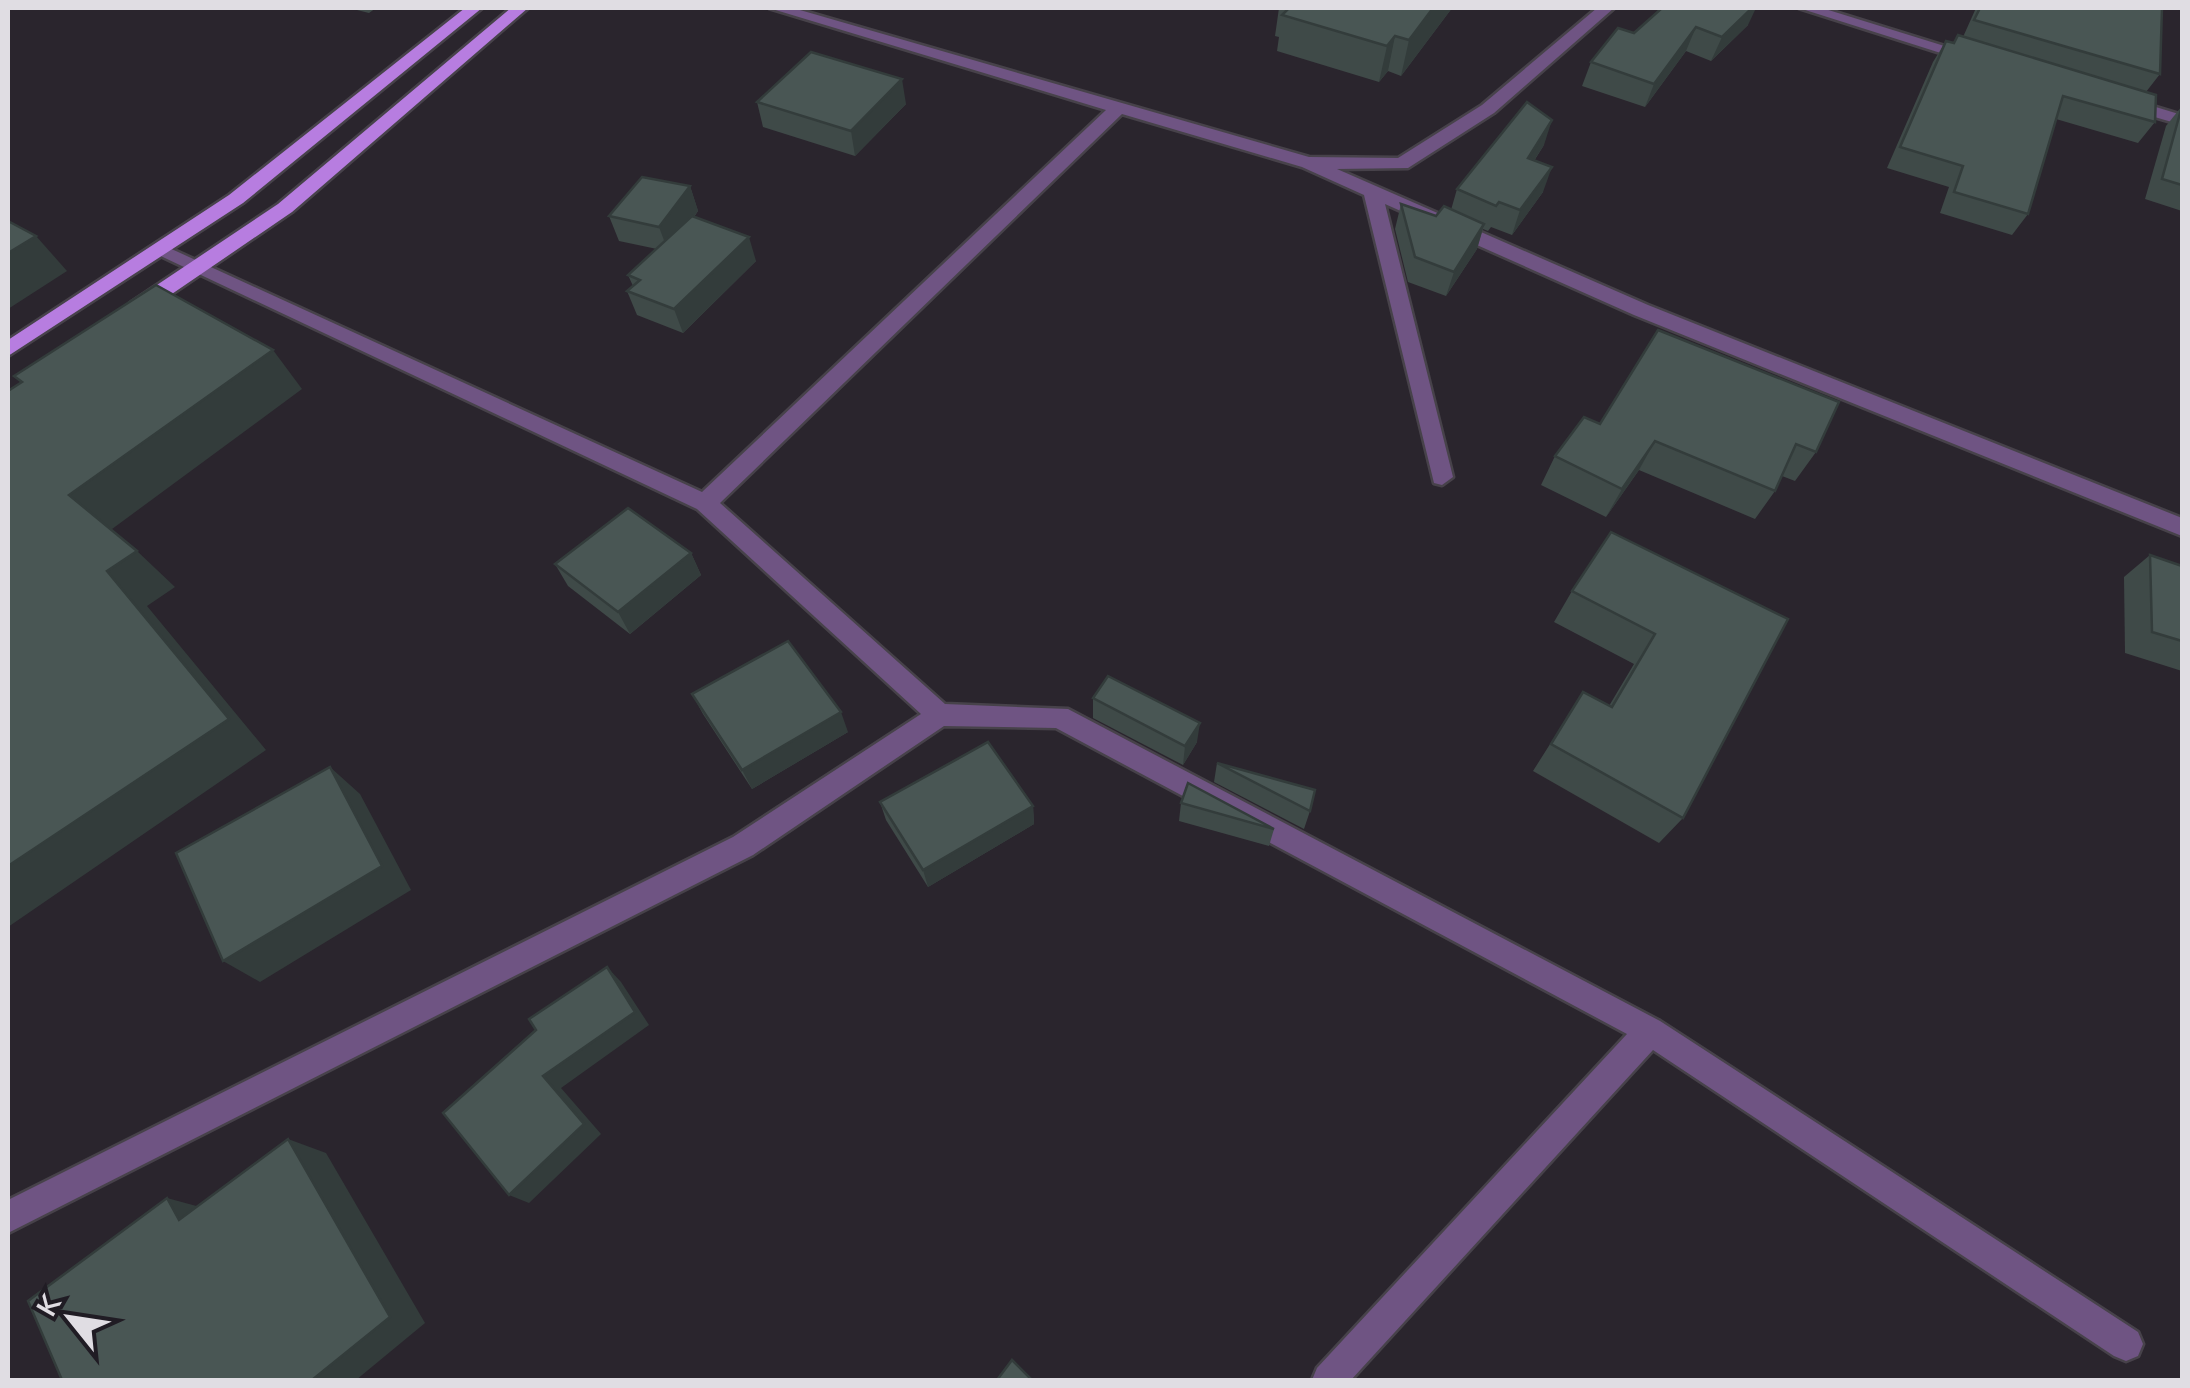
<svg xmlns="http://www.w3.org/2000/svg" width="2190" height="1388" font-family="Mulish,sans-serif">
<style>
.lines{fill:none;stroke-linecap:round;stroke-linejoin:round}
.minor-casing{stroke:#47424a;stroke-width:5}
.major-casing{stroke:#47424a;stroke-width:5}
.minor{fill:#6f5483;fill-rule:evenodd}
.major{fill:#b77de0;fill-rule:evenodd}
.wall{fill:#3f4a48}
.shaded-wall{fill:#333c3b}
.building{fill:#495654;stroke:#333c3b;stroke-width:2.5}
</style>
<rect width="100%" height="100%" fill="#2a252d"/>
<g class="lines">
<defs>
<g id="minor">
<polygon points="769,8 793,8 1309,157 1398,158 1482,105 1597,8 1614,8 1494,113 1408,168 1337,169 1648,305 2182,518 2182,536 1634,315 1385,204 1453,477 1442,485 1434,483 1364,195 1302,167 1122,114 720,503 945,704 1068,709 1660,1021 2138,1332 2143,1344 2138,1356 2126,1361 2114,1356 1653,1050 1351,1380 1312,1380 1317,1368 1627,1034 1056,728 944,726 753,855 8,1233 8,1200 733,837 921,714 697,509 148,250 158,244 165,246 702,492 1106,110"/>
<polygon points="1799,8 1822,8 1983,58 1969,62"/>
<polygon points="2123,97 2182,115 2182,125 2117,106 2117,98"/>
</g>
<g id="major">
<polygon points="465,8 482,8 243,203 8,356 8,340 229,195"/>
<polygon points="511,8 528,8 292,212 144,313 130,313 130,303 278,204"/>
</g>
</defs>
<use href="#minor" class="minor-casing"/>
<use href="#major" class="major-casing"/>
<use href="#minor" class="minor"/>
<use href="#major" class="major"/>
</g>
<g class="wall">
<polygon points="349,8 376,8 369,13"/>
<polygon points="1279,8 1452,8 1401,76 1388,71 1379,82 1277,51 1279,37 1275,36"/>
<polygon points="1662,8 1748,25 1711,61 1686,51 1645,107 1582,86 1591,62 1634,33"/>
<polygon points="1976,8 2162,8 2160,74 2146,92 2155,122 2138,143 2056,119 2028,214 2012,235 1940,213 1949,187 1887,168 1933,62 1946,41 1953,43 1958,35 1963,37"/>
<polygon points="757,102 906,104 855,156 763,127"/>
<polygon points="2182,106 2182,211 2145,199 2166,126"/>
<polygon points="1544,145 1534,161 1543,192 1512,235 1491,227 1488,231 1483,229 1477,249 1446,296 1408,282 1395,229 1401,204 1436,216 1451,210 1457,189"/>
<polygon points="690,186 698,211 694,217 756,261 683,333 637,315 627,291 633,286 628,275 657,249 619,241 609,216"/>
<polygon points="1658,330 1816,452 1795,481 1782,476 1775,491 1755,519 1639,470 1606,517 1541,485 1555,456 1600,424"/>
<polygon points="691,553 701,575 630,634 568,586 555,564"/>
<polygon points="2150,555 2182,566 2182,671 2125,653 2124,577"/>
<polygon points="1572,591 1788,619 1683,818 1659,843 1533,771 1583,692 1609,706 1634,664 1554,622"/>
<polygon points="692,694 848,732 752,789 703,714"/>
<polygon points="1093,698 1197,742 1183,765 1093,718"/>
<polygon points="1217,763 1310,811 1304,829 1214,782"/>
<polygon points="880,802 1033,806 1034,824 928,887 886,820"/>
<polygon points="1181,803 1274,829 1269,846 1179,821"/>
</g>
<g class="shaded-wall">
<polygon points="1433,8 1452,8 1401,76 1409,40"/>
<polygon points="1752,8 1756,8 1748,25 1711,61 1722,37"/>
<polygon points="1696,27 1686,51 1645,107 1654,84"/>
<polygon points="1395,36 1388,71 1379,82 1387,46"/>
<polygon points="902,79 906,104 855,156 851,131"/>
<polygon points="1552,120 1544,145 1519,183 1528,158"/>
<polygon points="1552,167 1543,192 1512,235 1520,210"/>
<polygon points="690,186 698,211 668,251 659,227"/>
<polygon points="1484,224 1477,249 1446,296 1454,272"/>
<polygon points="36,236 67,271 8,309 8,253"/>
<polygon points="749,237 756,261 683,333 674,309"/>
<polygon points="273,350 302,389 108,532 69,495"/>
<polygon points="1655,441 1639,470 1606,517 1622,489"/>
<polygon points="137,551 175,587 147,606 266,750 8,927 8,866 107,571"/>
<polygon points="691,553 701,575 630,634 618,612"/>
<polygon points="841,712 848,732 752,789 742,770"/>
<polygon points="1200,723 1197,742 1183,765 1185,746"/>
<polygon points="330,767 360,794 411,890 260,982 223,961"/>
<polygon points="1033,806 1034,824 928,887 923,870"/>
<polygon points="607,967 621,982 649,1025 561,1088 601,1134 529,1203 509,1195 543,1076"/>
<polygon points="288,1139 326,1153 425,1323 356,1380 312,1380"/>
<polygon points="167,1198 211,1210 179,1220"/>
</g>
<g class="building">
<polygon points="1289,8 1433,8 1409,40 1395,36 1387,46 1282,15"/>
<polygon points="1662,8 1752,8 1722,37 1696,27 1654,84 1591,62 1618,28 1634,33"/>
<polygon points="1980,8 2162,8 2160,74 1974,20"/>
<polygon points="1958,35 2156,95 2155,122 2063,96 2028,214 1954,192 1963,166 1900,147 1946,41 1954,43"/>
<polygon points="811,52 902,79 851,131 757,102"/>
<polygon points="1527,102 1552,120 1528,158 1552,167 1520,210 1499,202 1496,206 1457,189"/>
<polygon points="2182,106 2182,185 2162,179"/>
<polygon points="642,177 690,186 659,227 609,216"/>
<polygon points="1401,204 1436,216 1444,206 1484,224 1454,272 1415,257"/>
<polygon points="692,216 749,237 674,309 627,291 640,280 628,275"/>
<polygon points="8,221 36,236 8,253"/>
<polygon points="156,285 273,350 69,495 137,551 107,571 229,719 8,866 8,391 22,382 14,376"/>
<polygon points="1658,330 1839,402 1816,452 1796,444 1775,491 1655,441 1622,489 1555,456 1584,417 1600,424"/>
<polygon points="628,508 691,553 618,612 555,564"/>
<polygon points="1611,532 1788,619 1683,818 1551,744 1583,692 1612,707 1655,634 1572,591"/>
<polygon points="2150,555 2182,566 2182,641 2152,632"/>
<polygon points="788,641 841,712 742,770 692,694"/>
<polygon points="1108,676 1200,723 1185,746 1093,698"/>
<polygon points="988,742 1033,806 923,870 880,802"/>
<polygon points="1217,763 1315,790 1310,811"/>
<polygon points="330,767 382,866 223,961 176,853"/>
<polygon points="1188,783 1274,829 1181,803"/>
<polygon points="607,967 635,1012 543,1076 584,1124 509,1195 443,1113 536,1030 529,1019"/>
<polygon points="288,1139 390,1317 312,1380 62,1380 28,1301 167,1198 179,1220"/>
<polygon points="1012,1360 1032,1380 997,1380"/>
</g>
<rect width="2190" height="1388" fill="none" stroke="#e0dde3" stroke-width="20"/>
<g transform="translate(70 1318) rotate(300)" stroke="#201c24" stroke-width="8" paint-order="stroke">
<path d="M0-8L18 38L0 25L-18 38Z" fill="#e0dde3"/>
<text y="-15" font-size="28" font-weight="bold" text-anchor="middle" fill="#e0dde3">K</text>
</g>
</svg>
